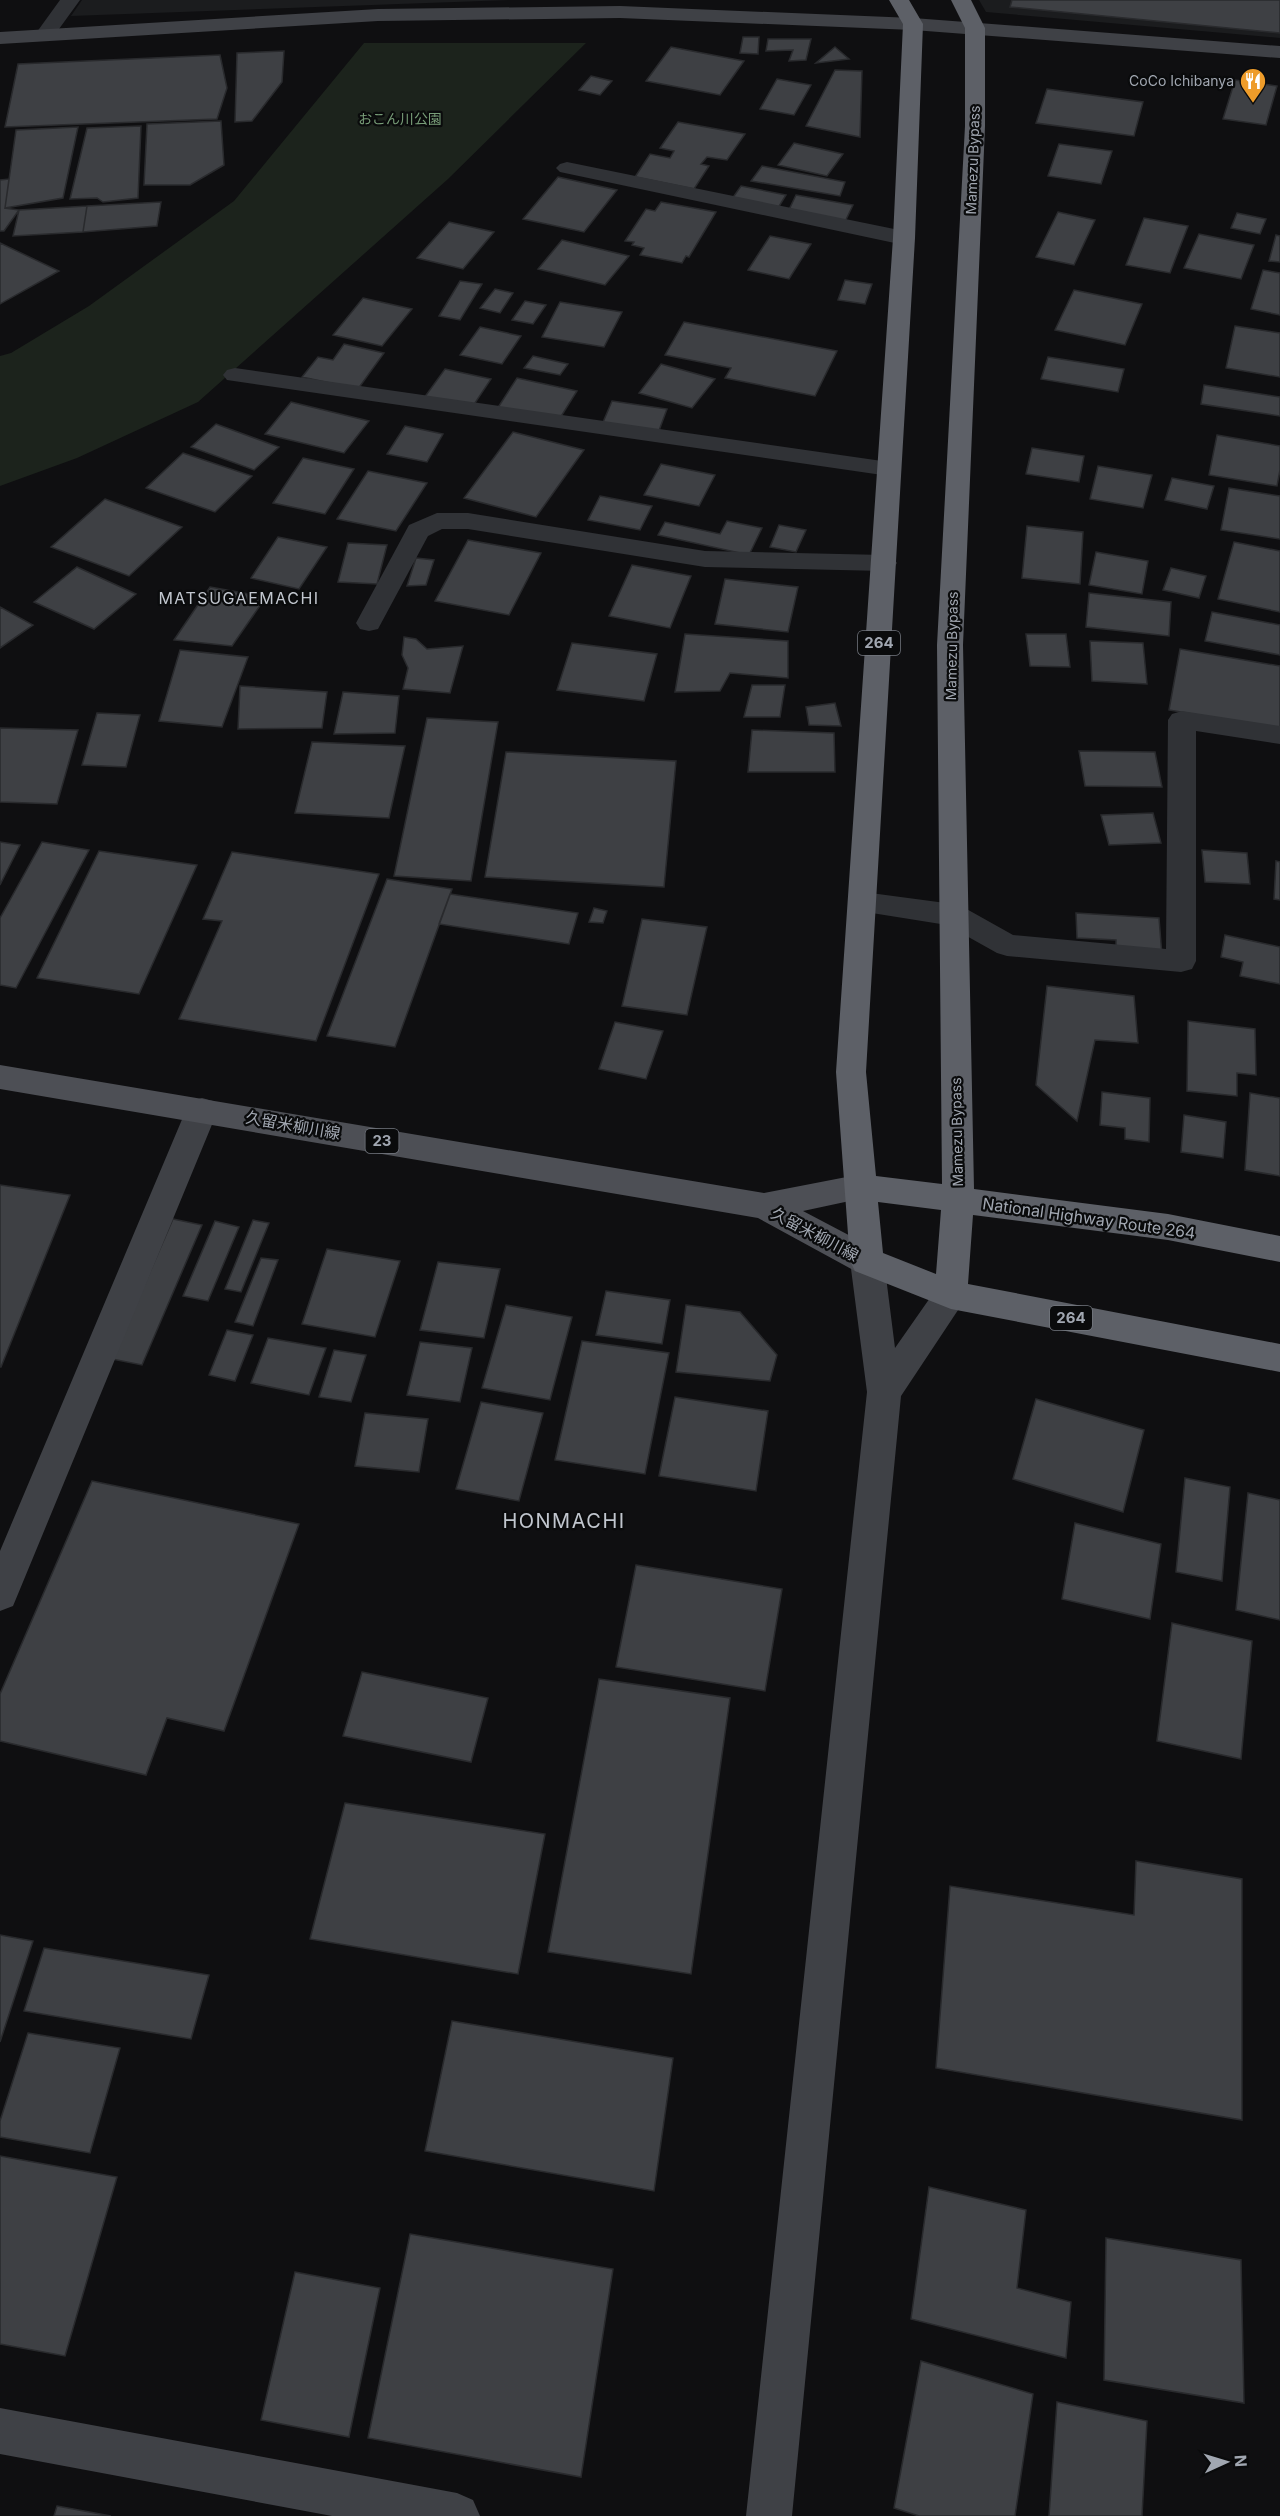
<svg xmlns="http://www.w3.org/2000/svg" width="1280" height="2516" viewBox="0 0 1280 2516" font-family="Inter,'Noto Sans JP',sans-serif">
<rect width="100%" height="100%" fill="#0f0f11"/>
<path fill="#1b1c1e" d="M 82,0 L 510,0 L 71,16 Z
M 979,0 L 1280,0 L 1280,38 L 986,12 Z"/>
<path fill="#1c231c" d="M 364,43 L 586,43 L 448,179 L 198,402 L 77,458 L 0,486 L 0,356 L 11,353 L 89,306 L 234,201 Z"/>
<path fill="#3e4044" stroke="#292a2d" stroke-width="1.5" d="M 1012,0 L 1280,0 L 1280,33 L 1010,7 Z
M 743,37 L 759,37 L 758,54 L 740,53 Z
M 768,39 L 811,39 L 806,60 L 789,61 L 793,50 L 766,51 Z
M 671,47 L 744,61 L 720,95 L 646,81 Z
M 835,47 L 849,59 L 816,63 Z
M 284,51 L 282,82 L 252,121 L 235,122 L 237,53 Z
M 220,55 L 227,88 L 217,119 L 5,127 L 18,64 Z
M 835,70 L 862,71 L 860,137 L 806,126 Z
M 591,76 L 612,81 L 600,95 L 579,90 Z
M 777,79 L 811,85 L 794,115 L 760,109 Z
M 1235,80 L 1277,86 L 1266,125 L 1223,119 Z
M 1047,89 L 1143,102 L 1134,136 L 1036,123 Z
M 221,121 L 224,165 L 190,185 L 144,185 L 147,124 Z
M 678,122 L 745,134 L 727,160 L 707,157 L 701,164 L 709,166 L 694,189 L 635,177 L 650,154 L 670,158 L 674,151 L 660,148 Z
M 141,126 L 138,198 L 103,202 L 97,198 L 70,199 L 87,128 Z
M 78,127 L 63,198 L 5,208 L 16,130 Z
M 794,143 L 843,154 L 827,176 L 778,165 Z
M 1059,144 L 1112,151 L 1101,184 L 1048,176 Z
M 762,166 L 845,182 L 840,196 L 751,181 Z
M 558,177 L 617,190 L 584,232 L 523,219 Z
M 9,179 L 5,208 L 19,210 L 4,231 L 0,231 L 0,180 Z
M 741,186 L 786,195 L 775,213 L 729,203 Z
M 796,195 L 853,205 L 843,226 L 786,216 Z
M 161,202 L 157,226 L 83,232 L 87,206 Z
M 661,202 L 716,212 L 689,257 L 686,256 L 682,263 L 640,255 L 644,248 L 632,245 L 634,242 L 625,241 L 646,209 L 655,211 Z
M 87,206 L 83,232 L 13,236 L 19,210 Z
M 1058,212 L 1095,220 L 1074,265 L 1036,257 Z
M 1237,213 L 1266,219 L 1260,234 L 1231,228 Z
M 1144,218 L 1188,226 L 1170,273 L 1126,265 Z
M 449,222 L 494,232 L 463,269 L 417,258 Z
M 1199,234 L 1254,245 L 1241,279 L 1184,268 Z
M 1276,235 L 1280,236 L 1280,262 L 1269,261 Z
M 770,236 L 811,244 L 789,279 L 748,270 Z
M 562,240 L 629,256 L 605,285 L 538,269 Z
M 0,243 L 59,271 L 0,304 Z
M 1263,270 L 1280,273 L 1280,315 L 1251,309 Z
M 845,280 L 872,284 L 865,304 L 838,300 Z
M 460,281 L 482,284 L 460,320 L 439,316 Z
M 495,289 L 513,293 L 500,313 L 480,308 Z
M 1074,290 L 1142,304 L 1125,345 L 1055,330 Z
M 363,298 L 412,309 L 382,346 L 333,335 Z
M 525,301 L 546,305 L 533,324 L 512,320 Z
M 560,302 L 622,312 L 604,347 L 542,337 Z
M 684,322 L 837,351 L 815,396 L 725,378 L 731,368 L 665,355 Z
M 1235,326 L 1280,333 L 1280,377 L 1226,368 Z
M 480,327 L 521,336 L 502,364 L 460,355 Z
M 344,344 L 384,353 L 358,389 L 302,377 L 318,357 L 333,360 Z
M 533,356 L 568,364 L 560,375 L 524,368 Z
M 1048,357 L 1124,369 L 1118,392 L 1041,379 Z
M 661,364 L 715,379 L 692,408 L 639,393 Z
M 445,369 L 491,379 L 471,409 L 424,398 Z
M 517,378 L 577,391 L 557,423 L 497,409 Z
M 1204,385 L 1280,397 L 1280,416 L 1201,404 Z
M 612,401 L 667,409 L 657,436 L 601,427 Z
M 291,402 L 369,421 L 344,453 L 265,434 Z
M 216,424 L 279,447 L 254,470 L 191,447 Z
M 405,426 L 443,434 L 427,462 L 387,454 Z
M 513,432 L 584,450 L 536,517 L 464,498 Z
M 1217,435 L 1280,446 L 1280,470 L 1277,486 L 1209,475 Z
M 1032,448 L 1084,456 L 1079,482 L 1026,474 Z
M 183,453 L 252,476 L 215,512 L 146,488 Z
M 303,458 L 354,469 L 325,514 L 273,503 Z
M 661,464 L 715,475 L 699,506 L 644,495 Z
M 1098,466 L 1152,475 L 1143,508 L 1090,499 Z
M 368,471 L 427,483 L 396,531 L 337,519 Z
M 1172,478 L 1214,486 L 1207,509 L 1165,500 Z
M 1229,488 L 1280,496 L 1280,539 L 1221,530 Z
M 600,496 L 652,506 L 640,530 L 588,520 Z
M 105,499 L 182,527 L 129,576 L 51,547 Z
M 727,521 L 762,528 L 749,555 L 658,535 L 665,522 L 720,534 Z
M 779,525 L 806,530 L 796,552 L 770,547 Z
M 1027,526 L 1083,532 L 1080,584 L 1022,578 Z
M 278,537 L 327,547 L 299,589 L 251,578 Z
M 468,540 L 541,553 L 509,615 L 435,601 Z
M 1234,542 L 1280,551 L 1280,612 L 1218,599 Z
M 348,543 L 387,545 L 377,584 L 338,582 Z
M 1096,552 L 1148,561 L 1142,594 L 1089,585 Z
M 416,558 L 434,560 L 426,585 L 407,586 Z
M 632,565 L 691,576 L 670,628 L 609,616 Z
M 77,567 L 136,594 L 94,629 L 34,602 Z
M 1171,568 L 1206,576 L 1199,598 L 1163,590 Z
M 725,579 L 798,587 L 788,632 L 715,624 Z
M 210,587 L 266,597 L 232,646 L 174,640 Z
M 1089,593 L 1171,602 L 1169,636 L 1086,627 Z
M 0,607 L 33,625 L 0,648 Z
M 1212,612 L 1280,625 L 1280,655 L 1205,641 Z
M 685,634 L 788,641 L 788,678 L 730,673 L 720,691 L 675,692 Z
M 1026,634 L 1066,634 L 1070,667 L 1030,666 Z
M 404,637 L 416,639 L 427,649 L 463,646 L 450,693 L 403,689 L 408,668 L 402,655 Z
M 1090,641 L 1143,643 L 1147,684 L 1092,681 Z
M 572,643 L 657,654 L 644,701 L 557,690 Z
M 1180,649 L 1280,666 L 1280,729 L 1169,710 Z
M 180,650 L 248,657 L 222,727 L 159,721 Z
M 752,685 L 785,685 L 780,717 L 744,717 Z
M 240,686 L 327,692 L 322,728 L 238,729 Z
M 343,692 L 399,696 L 395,733 L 334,734 Z
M 835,703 L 841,726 L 809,725 L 806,707 Z
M 97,713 L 140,715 L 126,767 L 82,765 Z
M 427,718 L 498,722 L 471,881 L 394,876 Z
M 0,728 L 78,730 L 57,804 L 0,802 Z
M 752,730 L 834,733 L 835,772 L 748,772 Z
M 312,742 L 405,746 L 389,818 L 295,813 Z
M 1079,751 L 1155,752 L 1162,787 L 1085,786 Z
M 506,752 L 676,761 L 664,887 L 485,877 Z
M 1153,813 L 1161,843 L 1109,845 L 1101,815 Z
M 0,842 L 20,845 L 0,885 Z
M 42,842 L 89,850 L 16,988 L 0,985 L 0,918 Z
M 1202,850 L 1247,853 L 1250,884 L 1205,882 Z
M 99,851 L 197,865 L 139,994 L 37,978 Z
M 232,852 L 379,874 L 316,1041 L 179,1019 L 222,921 L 203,919 Z
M 1276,861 L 1280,862 L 1280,900 L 1274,899 Z
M 387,879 L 452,889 L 395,1047 L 327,1036 Z
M 450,894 L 578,913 L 569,944 L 439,924 Z
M 594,908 L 607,911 L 603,923 L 589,922 Z
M 1076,913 L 1159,918 L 1162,956 L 1116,953 L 1116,940 L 1077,938 Z
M 642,919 L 707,927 L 687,1015 L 622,1006 Z
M 1225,935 L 1280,947 L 1280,984 L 1240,976 L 1243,962 L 1221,957 Z
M 1047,986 L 1134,996 L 1138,1043 L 1095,1040 L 1077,1121 L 1036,1085 Z
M 1188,1021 L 1255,1029 L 1256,1075 L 1237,1073 L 1237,1096 L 1187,1091 Z
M 615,1022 L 663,1031 L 646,1079 L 599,1069 Z
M 1102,1092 L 1150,1098 L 1149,1142 L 1125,1139 L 1125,1128 L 1100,1125 Z
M 1250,1093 L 1280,1098 L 1280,1176 L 1245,1170 Z
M 1184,1115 L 1226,1122 L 1223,1158 L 1181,1152 Z
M 0,1185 L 70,1195 L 1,1367 L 0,1367 Z
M 173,1219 L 202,1225 L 142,1365 L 112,1359 Z
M 253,1220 L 269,1223 L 241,1292 L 225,1289 Z
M 215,1221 L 239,1227 L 208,1301 L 183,1296 Z
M 327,1249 L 400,1261 L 375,1337 L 302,1324 Z
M 261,1258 L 278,1260 L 253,1326 L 235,1322 Z
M 438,1262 L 500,1269 L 484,1338 L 420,1330 Z
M 606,1291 L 670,1300 L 662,1344 L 596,1335 Z
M 506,1305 L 572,1317 L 550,1400 L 482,1388 Z
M 686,1305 L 740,1312 L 777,1355 L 770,1381 L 676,1372 Z
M 227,1330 L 253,1335 L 235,1381 L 209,1375 Z
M 268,1338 L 326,1348 L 309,1395 L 251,1383 Z
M 582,1341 L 669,1353 L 645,1474 L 555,1460 Z
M 420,1342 L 472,1348 L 460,1402 L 407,1395 Z
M 334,1350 L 366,1355 L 351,1402 L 319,1397 Z
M 675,1397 L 768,1411 L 756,1491 L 659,1476 Z
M 1036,1399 L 1144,1430 L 1123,1512 L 1013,1479 Z
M 481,1402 L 543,1413 L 519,1501 L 456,1489 Z
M 365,1413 L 428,1419 L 419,1472 L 355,1466 Z
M 1185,1478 L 1230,1487 L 1222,1581 L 1176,1572 Z
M 92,1481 L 299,1524 L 224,1731 L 167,1718 L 146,1775 L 0,1741 L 0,1694 Z
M 1248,1493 L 1280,1500 L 1280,1620 L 1236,1610 Z
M 1075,1523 L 1161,1544 L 1150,1619 L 1062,1599 Z
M 636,1565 L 782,1589 L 765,1691 L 616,1667 Z
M 1172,1623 L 1252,1641 L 1241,1759 L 1157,1741 Z
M 362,1672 L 488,1698 L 471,1762 L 343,1736 Z
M 599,1679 L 730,1698 L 691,1974 L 548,1952 Z
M 345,1803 L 545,1834 L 518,1974 L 310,1939 Z
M 1136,1861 L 1242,1879 L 1242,2120 L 936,2068 L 950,1886 L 1134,1915 Z
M 0,1935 L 33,1941 L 0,2042 Z
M 44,1948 L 209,1975 L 191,2039 L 24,2011 Z
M 452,2021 L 673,2058 L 654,2191 L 425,2151 Z
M 28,2033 L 120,2048 L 90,2153 L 0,2137 L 0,2121 Z
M 0,2156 L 117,2177 L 65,2356 L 0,2344 Z
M 929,2187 L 1026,2210 L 1017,2288 L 1071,2302 L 1066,2358 L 911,2319 Z
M 410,2234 L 613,2269 L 581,2477 L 368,2438 Z
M 1106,2238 L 1241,2260 L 1244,2403 L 1104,2380 Z
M 295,2272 L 380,2288 L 349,2437 L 261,2420 Z
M 921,2361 L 1033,2394 L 1015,2516 L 919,2516 L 894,2508 Z
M 1057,2402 L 1147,2421 L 1142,2516 L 1049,2516 Z
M 57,2506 L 111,2516 L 54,2516 Z"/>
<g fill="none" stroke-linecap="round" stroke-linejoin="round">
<path fill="#303236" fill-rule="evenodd" d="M 60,0 L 80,0 L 51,40 L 37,40 L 34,36 Z
M 567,162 L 904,231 L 912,233 L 915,238 L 912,243 L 904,245 L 560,172 L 556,168 L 560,164 Z
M 235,368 L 889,462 L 898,464 L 901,469 L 898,474 L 889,476 L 227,380 L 223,375 L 227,370 Z
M 437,513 L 468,513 L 705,551 L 884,555 L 893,557 L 897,563 L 893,569 L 884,571 L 705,567 L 468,529 L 442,529 L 428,536 L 378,629 L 369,631 L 360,629 L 356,623 L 409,525 Z
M 1182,711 L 1280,726 L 1280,744 L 1196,731 L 1196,961 L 1192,969 L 1181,972 L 1007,956 L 997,953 L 947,925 L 853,910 L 848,903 L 853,896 L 863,892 L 953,904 L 963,907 L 1013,935 L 1166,949 L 1168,720 L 1172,714 Z"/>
<path fill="#3f4146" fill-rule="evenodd" d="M 620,6 L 913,18 L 1280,46 L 1280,58 L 913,30 L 620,18 L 378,21 L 0,44 L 0,32 L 378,9 Z
M 202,1098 L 213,1101 L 218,1110 L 18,1594 L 13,1606 L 0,1611 L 0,1551 L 186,1110 L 191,1101 Z
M 867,1247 L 879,1251 L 884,1261 L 895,1348 L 939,1285 L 951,1281 L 963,1285 L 968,1295 L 901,1396 L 792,2516 L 746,2516 L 867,1392 L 850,1261 L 855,1251 Z
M 0,2408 L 457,2493 L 473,2500 L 480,2516 L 332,2516 L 0,2454 Z"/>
<path fill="#4d4f55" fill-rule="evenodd" d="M 0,1065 L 764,1193 L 862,1174 L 873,1178 L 878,1187 L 873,1196 L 803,1211 L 879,1251 L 884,1261 L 879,1271 L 867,1275 L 855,1271 L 758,1218 L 0,1089 Z"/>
<path fill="#5d6067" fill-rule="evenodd" d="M 889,0 L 909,0 L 923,24 L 915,238 L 866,1072 L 876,1176 L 942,1184 L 937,645 L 965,126 L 965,28 L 951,0 L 971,0 L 985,28 L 985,126 L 963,645 L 974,1189 L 1168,1214 L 1280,1236 L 1280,1262 L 1168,1240 L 973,1215 L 968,1284 L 1280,1344 L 1280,1372 L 951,1309 L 855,1271 L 850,1261 L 836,1072 L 893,238 L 903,24 ZM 878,1202 L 941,1210 L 936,1274 L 883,1253 Z"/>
</g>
<defs>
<g id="restaurant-pin" transform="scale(1.35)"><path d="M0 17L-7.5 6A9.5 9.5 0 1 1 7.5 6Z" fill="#ee9c2a" stroke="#0a0b0c"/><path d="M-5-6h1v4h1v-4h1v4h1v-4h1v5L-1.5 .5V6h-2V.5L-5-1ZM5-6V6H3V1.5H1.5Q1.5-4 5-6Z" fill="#fff"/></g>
</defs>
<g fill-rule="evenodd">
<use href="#restaurant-pin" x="1253" y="81"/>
</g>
<g text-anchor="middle" stroke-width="4.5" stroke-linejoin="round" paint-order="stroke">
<g font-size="14" fill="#a1a7b1" stroke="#0a0b0c" text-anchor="end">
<text x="1234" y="86">CoCo Ichibanya</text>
</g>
<g font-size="14" fill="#789d78" stroke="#0a0b0c">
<text x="400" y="124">おこん川公園</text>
</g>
<g font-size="14" fill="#a1a7b1" stroke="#0a0b0c">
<text transform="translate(973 160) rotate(-88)" y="5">Mamezu Bypass</text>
<text transform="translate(952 646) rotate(-89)" y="5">Mamezu Bypass</text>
<text transform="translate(957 1132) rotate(-91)" y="5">Mamezu Bypass</text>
</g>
<g fill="#0a0b0c" stroke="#747880" stroke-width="1.5">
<rect x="858" y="631" width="42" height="24" rx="4.5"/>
<rect x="365.5" y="1129" width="33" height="24" rx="4.5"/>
<rect x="1050" y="1306" width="42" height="24" rx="4.5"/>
</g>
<g font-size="15" font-weight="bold" fill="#a1a7b1">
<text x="879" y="648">264</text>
<text x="382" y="1146">23</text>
<text x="1071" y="1323">264</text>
</g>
<g font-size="16" letter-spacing="1.5" fill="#c1c6ce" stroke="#0a0b0c">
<text x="239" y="604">MATSUGAEMACHI</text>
</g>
<g font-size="16" fill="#a1a7b1" stroke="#0a0b0c">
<text transform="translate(293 1125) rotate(10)" y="6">久留米柳川線</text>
<text transform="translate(1089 1218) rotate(8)" y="6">National Highway Route 264</text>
<text transform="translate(815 1234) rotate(28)" y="6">久留米柳川線</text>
</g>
<g font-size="20" letter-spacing="1.5" fill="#c1c6ce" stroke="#0a0b0c">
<text x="564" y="1528">HONMACHI</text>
</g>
</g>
<g transform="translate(1226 2462) rotate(86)" stroke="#0a0b0c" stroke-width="4.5" paint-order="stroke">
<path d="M0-4.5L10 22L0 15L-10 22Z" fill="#a1a7b1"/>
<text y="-9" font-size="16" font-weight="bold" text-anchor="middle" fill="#a1a7b1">N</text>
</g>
</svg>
